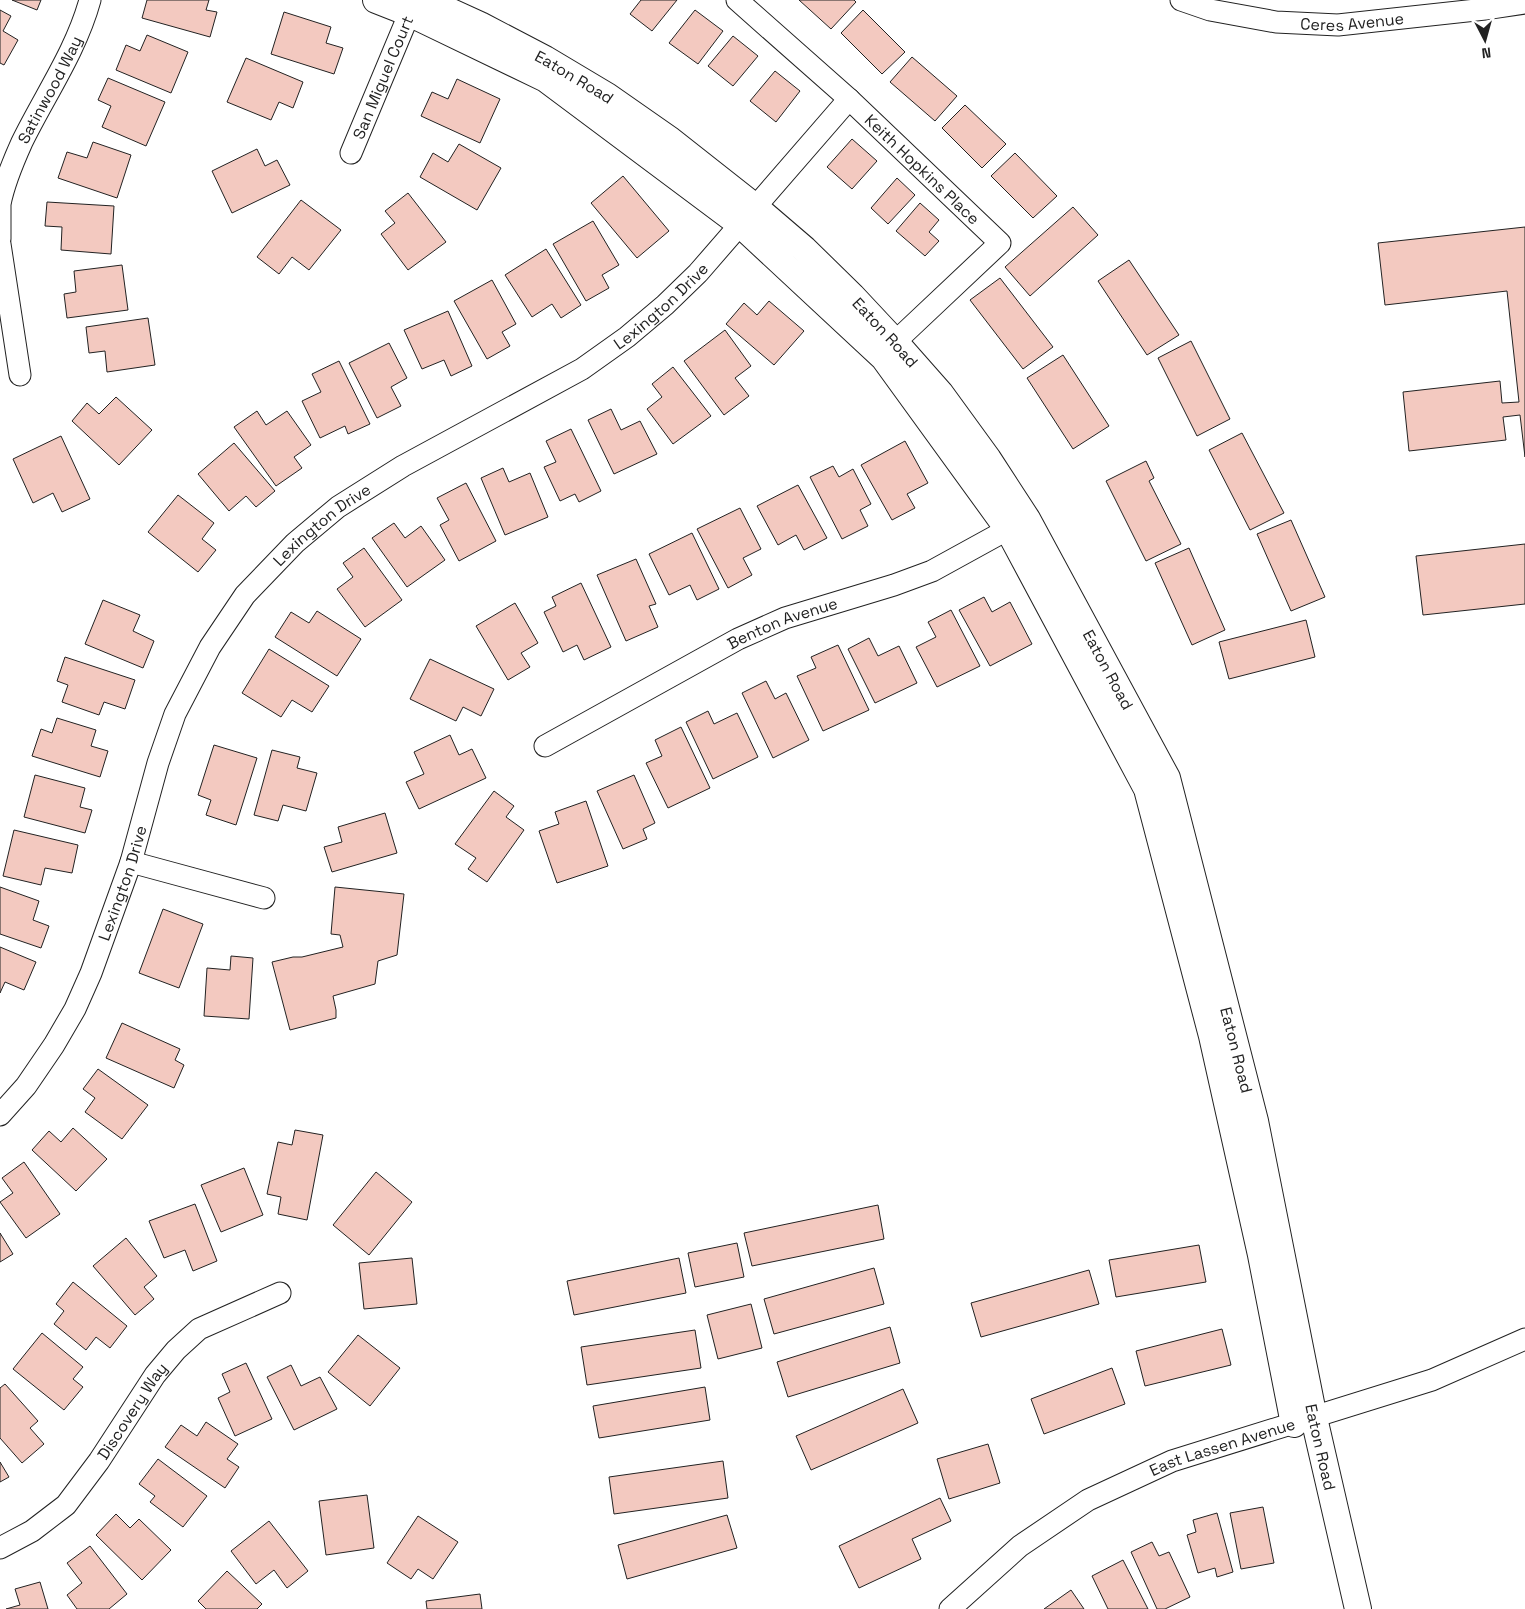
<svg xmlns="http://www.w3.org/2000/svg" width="1525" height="1609" viewBox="0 0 1525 1609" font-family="'Space Grotesk',sans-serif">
<rect width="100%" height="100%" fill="#fff"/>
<path fill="#f3c9c0" stroke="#222" d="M 12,0 L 41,0 L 37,10 Z
M 147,0 L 209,0 L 206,10 L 217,12 L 210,37 L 142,18 Z
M 641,0 L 677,0 L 652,31 L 630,14 Z
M 799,0 L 854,0 L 856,2 L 831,29 Z
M 0,10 L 11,16 L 3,31 L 18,40 L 4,65 L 0,63 Z
M 695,10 L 723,31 L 698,64 L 669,43 Z
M 863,10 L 905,52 L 882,74 L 841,33 Z
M 284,12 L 331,27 L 326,43 L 343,48 L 334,74 L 271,54 Z
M 147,35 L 188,52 L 171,93 L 116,70 L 126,45 L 140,51 Z
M 733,36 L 758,56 L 733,86 L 708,66 Z
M 912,57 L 957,96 L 935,121 L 890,82 Z
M 246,58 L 303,82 L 293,108 L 279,102 L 271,120 L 227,102 Z
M 775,71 L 800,91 L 776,122 L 750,101 Z
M 108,78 L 165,102 L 146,146 L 102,127 L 111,106 L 98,100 Z
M 457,79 L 500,99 L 480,143 L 421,116 L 432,92 L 448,99 Z
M 965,105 L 1006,144 L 982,168 L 942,128 Z
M 852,139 L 877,161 L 852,189 L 827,167 Z
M 93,142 L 131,155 L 117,198 L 58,178 L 67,152 L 87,158 Z
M 459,144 L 501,168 L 477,210 L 420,177 L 433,153 L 448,162 Z
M 257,149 L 265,166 L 277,160 L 290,185 L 232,213 L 212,171 Z
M 1015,153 L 1057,196 L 1033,218 L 991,176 Z
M 623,176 L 669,231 L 637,258 L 591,203 Z
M 897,178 L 915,195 L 888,224 L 871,208 Z
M 408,193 L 446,242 L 408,270 L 381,234 L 395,223 L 385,211 Z
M 301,200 L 341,230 L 309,270 L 292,257 L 279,274 L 257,257 Z
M 47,202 L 114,206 L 111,254 L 61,250 L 62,227 L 45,226 Z
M 920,203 L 939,220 L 929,232 L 939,241 L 925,256 L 896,231 Z
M 1073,207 L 1098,235 L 1030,296 L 1005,267 Z
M 593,221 L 619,265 L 602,275 L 609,288 L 586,301 L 553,244 Z
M 1525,227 L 1525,457 L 1520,415 L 1503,417 L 1506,440 L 1409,451 L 1403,392 L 1500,381 L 1502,403 L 1519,402 L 1507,291 L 1385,305 L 1378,243 Z
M 546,249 L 581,305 L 561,318 L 552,304 L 532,317 L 505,275 Z
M 1129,260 L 1179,335 L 1147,355 L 1098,281 Z
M 122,265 L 128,310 L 67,318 L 64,294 L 76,292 L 74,271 Z
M 1000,278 L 1053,347 L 1023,369 L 970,300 Z
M 492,280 L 516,324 L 502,332 L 510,346 L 487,359 L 454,301 Z
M 769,301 L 804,331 L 774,365 L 726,324 L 744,303 L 757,315 Z
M 448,311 L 472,366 L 451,376 L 444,360 L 422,369 L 404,330 Z
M 148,318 L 155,365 L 107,372 L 105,351 L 89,353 L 86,327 Z
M 725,330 L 751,366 L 735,378 L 749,396 L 724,415 L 684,361 Z
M 1191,341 L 1230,419 L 1197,436 L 1158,358 Z
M 389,343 L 407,378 L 391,387 L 401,406 L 377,418 L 349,363 Z
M 1063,355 L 1109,426 L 1073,449 L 1027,378 Z
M 339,361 L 370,424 L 348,434 L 345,426 L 320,438 L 302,401 L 321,392 L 312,374 Z
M 673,367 L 711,416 L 673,444 L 647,409 L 662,397 L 652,384 Z
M 116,397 L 152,430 L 119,465 L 72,421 L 87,403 L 99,414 Z
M 611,409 L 621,430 L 640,421 L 657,454 L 614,474 L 588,420 Z
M 257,411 L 266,425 L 287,411 L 311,445 L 294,457 L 302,468 L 276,486 L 234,427 Z
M 571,429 L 601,491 L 579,502 L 575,494 L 560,501 L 544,467 L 556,462 L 546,441 Z
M 1242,433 L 1284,513 L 1250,530 L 1209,450 Z
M 61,436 L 90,499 L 62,512 L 53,493 L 33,503 L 13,459 Z
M 905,441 L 928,483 L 907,494 L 915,508 L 892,520 L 861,465 Z
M 234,443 L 275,491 L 256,507 L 246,496 L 229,511 L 198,474 Z
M 1146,461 L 1154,478 L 1149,481 L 1181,544 L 1146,561 L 1106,481 Z
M 833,466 L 839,477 L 853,469 L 871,504 L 860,510 L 868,526 L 842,539 L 810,477 Z
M 503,468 L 509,482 L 530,473 L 548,517 L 505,535 L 481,478 Z
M 466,483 L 496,541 L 459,561 L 440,525 L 449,520 L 437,498 Z
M 798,485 L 827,538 L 804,550 L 796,535 L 778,545 L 757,506 Z
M 178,495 L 214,523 L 202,539 L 216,550 L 198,572 L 148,532 Z
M 740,508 L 761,549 L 743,558 L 752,575 L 728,588 L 697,529 Z
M 1291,520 L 1325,597 L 1291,611 L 1257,534 Z
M 394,523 L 405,538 L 421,526 L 445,560 L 407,587 L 372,538 Z
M 692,533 L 719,589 L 697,600 L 690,585 L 669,595 L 649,554 Z
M 1525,544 L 1525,604 L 1423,615 L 1416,556 Z
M 364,548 L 402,600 L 365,627 L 337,589 L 353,577 L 343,563 Z
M 1189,548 L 1225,630 L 1192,645 L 1155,563 Z
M 636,559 L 656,604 L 649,606 L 658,627 L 626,641 L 597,575 Z
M 581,583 L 611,647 L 584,660 L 577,645 L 563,652 L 544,612 L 556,606 L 552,597 Z
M 984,597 L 992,612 L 1010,602 L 1032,644 L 990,666 L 959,610 Z
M 103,600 L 140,615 L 133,631 L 154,641 L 143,668 L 85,644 Z
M 515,603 L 538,643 L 521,653 L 530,667 L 508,680 L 476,626 Z
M 951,610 L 980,666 L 937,687 L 916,647 L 936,637 L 928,622 Z
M 317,611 L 361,639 L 337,676 L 275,637 L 291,612 L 309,623 Z
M 1306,620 L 1315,657 L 1229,679 L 1219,642 Z
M 869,638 L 878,656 L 899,646 L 917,683 L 875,703 L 848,649 Z
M 838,645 L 869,710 L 823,731 L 797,676 L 816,668 L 811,657 Z
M 269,649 L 329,686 L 312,712 L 292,700 L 281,717 L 242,693 Z
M 65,657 L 135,680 L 125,709 L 104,702 L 99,715 L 62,702 L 68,685 L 57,681 Z
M 430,659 L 494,689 L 481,716 L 463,707 L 456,721 L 410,699 Z
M 766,681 L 775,699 L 786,693 L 809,740 L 773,758 L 742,693 Z
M 708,711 L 714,724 L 737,713 L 758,757 L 713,779 L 686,722 Z
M 57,718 L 96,730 L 91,746 L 108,751 L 100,777 L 32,756 L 41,729 L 52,733 Z
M 681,727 L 710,788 L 668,808 L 646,763 L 662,756 L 655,740 Z
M 450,735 L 459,755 L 472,749 L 486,778 L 419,809 L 406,782 L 424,774 L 414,752 Z
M 214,745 L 257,758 L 236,825 L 206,815 L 211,800 L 198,795 Z
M 272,750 L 300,757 L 297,768 L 317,773 L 306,811 L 283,805 L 278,821 L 254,815 Z
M 35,775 L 85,788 L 80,807 L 92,810 L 85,833 L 24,817 Z
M 634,775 L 655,823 L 643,829 L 647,839 L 623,849 L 597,791 Z
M 494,791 L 514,806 L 506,817 L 524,830 L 487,882 L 468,869 L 476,858 L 455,844 Z
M 586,801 L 608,866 L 557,883 L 539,831 L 559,824 L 555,812 Z
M 385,813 L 397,853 L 332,872 L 324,847 L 342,842 L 338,827 Z
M 14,830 L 78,845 L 72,873 L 45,868 L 41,885 L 3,876 Z
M 0,887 L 39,901 L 33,920 L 49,926 L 41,948 L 0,934 Z
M 335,887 L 404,894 L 397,955 L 378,961 L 375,984 L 333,996 L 336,1010 L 336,1018 L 290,1030 L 272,962 L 293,957 L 302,957 L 343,947 L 340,935 L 331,934 Z
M 163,909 L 203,924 L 179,988 L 139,973 Z
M 0,947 L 36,962 L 24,990 L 5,982 L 0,993 Z
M 231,956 L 253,958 L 249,1019 L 204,1016 L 207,968 L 230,970 Z
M 122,1023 L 180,1049 L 175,1060 L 184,1065 L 174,1088 L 106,1058 Z
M 98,1069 L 148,1105 L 122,1139 L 85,1112 L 95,1098 L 83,1089 Z
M 73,1128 L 107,1159 L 76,1191 L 32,1150 L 49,1131 L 61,1142 Z
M 295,1130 L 323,1135 L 307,1220 L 278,1214 L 281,1197 L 267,1194 L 278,1142 L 292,1145 Z
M 24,1162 L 60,1214 L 26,1238 L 0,1202 L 13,1193 L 2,1178 Z
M 244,1168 L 263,1215 L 221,1232 L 201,1185 Z
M 376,1172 L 412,1202 L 369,1255 L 333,1225 Z
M 195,1204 L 217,1261 L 193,1271 L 185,1250 L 164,1258 L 149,1221 Z
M 878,1205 L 884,1239 L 752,1266 L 744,1233 Z
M 0,1233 L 13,1254 L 0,1262 Z
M 126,1238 L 157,1276 L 144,1287 L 154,1299 L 135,1315 L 93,1266 Z
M 737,1243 L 744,1277 L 695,1287 L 688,1253 Z
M 1199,1245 L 1206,1282 L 1116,1297 L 1109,1260 Z
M 412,1258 L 417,1304 L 364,1309 L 359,1263 Z
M 679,1258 L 686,1293 L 574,1315 L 567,1281 Z
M 874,1268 L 884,1304 L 774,1334 L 764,1299 Z
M 1089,1270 L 1099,1304 L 981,1337 L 971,1303 Z
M 73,1282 L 127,1326 L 110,1348 L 96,1337 L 86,1350 L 54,1324 L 64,1311 L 56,1304 Z
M 751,1304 L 762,1348 L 718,1359 L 707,1315 Z
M 890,1327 L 900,1363 L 788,1397 L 777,1362 Z
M 1222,1329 L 1231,1365 L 1145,1386 L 1136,1351 Z
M 695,1330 L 701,1368 L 587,1385 L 581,1347 Z
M 42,1333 L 83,1367 L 73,1379 L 83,1387 L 64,1410 L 13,1369 Z
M 358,1335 L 400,1368 L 370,1406 L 328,1372 Z
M 246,1363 L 272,1419 L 235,1436 L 218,1398 L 230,1392 L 222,1374 Z
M 291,1365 L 301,1386 L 320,1377 L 337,1409 L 294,1430 L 267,1377 Z
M 1112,1368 L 1125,1404 L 1044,1434 L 1031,1399 Z
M 5,1384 L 38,1421 L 30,1428 L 44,1444 L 22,1463 L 0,1438 L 0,1388 Z
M 705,1387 L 710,1420 L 599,1438 L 593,1406 Z
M 903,1389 L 918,1423 L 811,1470 L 796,1436 Z
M 206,1422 L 238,1444 L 227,1459 L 239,1467 L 225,1488 L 165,1447 L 181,1425 L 197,1436 Z
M 988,1444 L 1000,1483 L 949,1499 L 937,1459 Z
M 158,1459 L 207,1496 L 183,1527 L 150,1502 L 155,1496 L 139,1484 Z
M 723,1461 L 728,1498 L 614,1514 L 609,1477 Z
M 0,1462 L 9,1477 L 0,1482 Z
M 367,1495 L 374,1548 L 326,1555 L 319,1501 Z
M 940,1498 L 951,1521 L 912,1539 L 921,1559 L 859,1588 L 839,1546 Z
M 1263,1507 L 1274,1563 L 1241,1569 L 1230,1513 Z
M 1217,1513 L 1233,1572 L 1217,1577 L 1215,1568 L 1198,1573 L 1187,1535 L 1196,1532 L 1193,1520 Z
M 116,1514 L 130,1528 L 139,1519 L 171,1550 L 142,1580 L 96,1535 Z
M 727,1515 L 737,1548 L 627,1579 L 618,1545 Z
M 418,1516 L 458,1542 L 433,1579 L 418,1569 L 411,1579 L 387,1563 Z
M 269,1521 L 308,1571 L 287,1588 L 274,1570 L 256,1584 L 231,1551 Z
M 1152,1542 L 1159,1556 L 1169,1552 L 1190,1597 L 1165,1609 L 1157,1609 L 1131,1552 Z
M 90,1546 L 127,1594 L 109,1609 L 77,1609 L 67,1595 L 82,1583 L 67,1563 Z
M 1123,1560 L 1148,1609 L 1108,1609 L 1092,1576 Z
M 227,1571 L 262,1604 L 257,1609 L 206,1609 L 198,1601 Z
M 40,1582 L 48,1609 L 6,1609 L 20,1605 L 15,1589 Z
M 1071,1590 L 1084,1609 L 1044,1609 Z
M 480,1594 L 482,1609 L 427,1609 L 426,1601 Z"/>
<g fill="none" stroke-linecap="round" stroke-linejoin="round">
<g stroke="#222" stroke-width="23">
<g id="minor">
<path id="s1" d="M 737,0 L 849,99 L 1000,243 L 895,342"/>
<path id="s2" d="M 1181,0 L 1210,10 L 1276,22 L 1338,25 L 1485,9 L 1525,3"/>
<path id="s3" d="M 351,153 L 415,0"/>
<path id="s4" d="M 0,239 C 0,228 0,215 0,204 C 4,183 13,162 22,142 C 45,95 76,51 90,0"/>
<path d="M 0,244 L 20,375"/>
<path id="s5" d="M 545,746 L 738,639 L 785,618 L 894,585 L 932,571 L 1023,521"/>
<path d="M 131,862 L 264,898"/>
<path id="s6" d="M 0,1115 L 26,1086 L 54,1045 L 75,1009 L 91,973 L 131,862 L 158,763 L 175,714 L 210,647 L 245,595 L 295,543 L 338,507 L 403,466 L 582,369 L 627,337 L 665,305 L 698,273 L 849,99"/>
<path id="s7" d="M 0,1548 L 32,1531 L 66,1505 L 99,1461 L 155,1375 L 176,1350 L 199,1329 L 280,1293"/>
<path id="s8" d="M 950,1609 L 1020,1546 L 1088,1500 L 1172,1461 L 1432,1380 L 1525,1339"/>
</g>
</g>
<g stroke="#222" stroke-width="28">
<g id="tertiary">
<path d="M 376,0 L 409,13 L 546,79 L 740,224 L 884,358 L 1008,529 L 1147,789 L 1212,1036 L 1261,1255 L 1294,1424"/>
<path id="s9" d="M 425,0 L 480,25 L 545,59 L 607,96 L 670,140 L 755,207 L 804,249 L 852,296 L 895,342 L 940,393 L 988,459 L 1027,519 L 1167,778 L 1255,1121 L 1314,1418 L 1358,1609"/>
</g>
</g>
<use href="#minor" stroke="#fff" stroke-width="21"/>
<use href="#tertiary" stroke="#fff" stroke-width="26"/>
</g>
<g text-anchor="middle" stroke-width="4" stroke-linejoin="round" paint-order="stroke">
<g font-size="16" fill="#222" stroke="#fff">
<text dy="6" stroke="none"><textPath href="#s2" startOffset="174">Ceres Avenue</textPath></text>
<text dy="6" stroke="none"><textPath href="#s3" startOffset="82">San Miguel Court</textPath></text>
<text dy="6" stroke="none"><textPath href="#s9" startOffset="168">Eaton Road</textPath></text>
<text dy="6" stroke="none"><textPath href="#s4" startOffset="160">Satinwood Way</textPath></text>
<text dy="6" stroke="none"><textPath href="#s1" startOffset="251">Keith Hopkins Place</textPath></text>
<text dy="6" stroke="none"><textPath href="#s6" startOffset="1090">Lexington Drive</textPath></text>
<text dy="6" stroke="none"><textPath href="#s9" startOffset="572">Eaton Road</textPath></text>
<text dy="6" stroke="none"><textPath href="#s6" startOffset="685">Lexington Drive</textPath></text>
<text dy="6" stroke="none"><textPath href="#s5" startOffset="268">Benton Avenue</textPath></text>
<text dy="6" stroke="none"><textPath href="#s9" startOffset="978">Eaton Road</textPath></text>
<text dy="6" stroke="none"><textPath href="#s6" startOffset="265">Lexington Drive</textPath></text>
<text dy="6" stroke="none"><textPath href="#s9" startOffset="1382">Eaton Road</textPath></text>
<text dy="6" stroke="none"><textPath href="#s7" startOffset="194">Discovery Way</textPath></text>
<text dy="6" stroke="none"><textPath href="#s9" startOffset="1788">Eaton Road</textPath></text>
<text dy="6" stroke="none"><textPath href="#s8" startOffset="321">East Lassen Avenue</textPath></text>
</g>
</g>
<g transform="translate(1485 40) rotate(174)" stroke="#ffffff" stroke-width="4" paint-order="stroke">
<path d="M0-4L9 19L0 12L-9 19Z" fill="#222222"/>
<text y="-8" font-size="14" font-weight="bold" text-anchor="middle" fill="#222222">N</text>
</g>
</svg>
